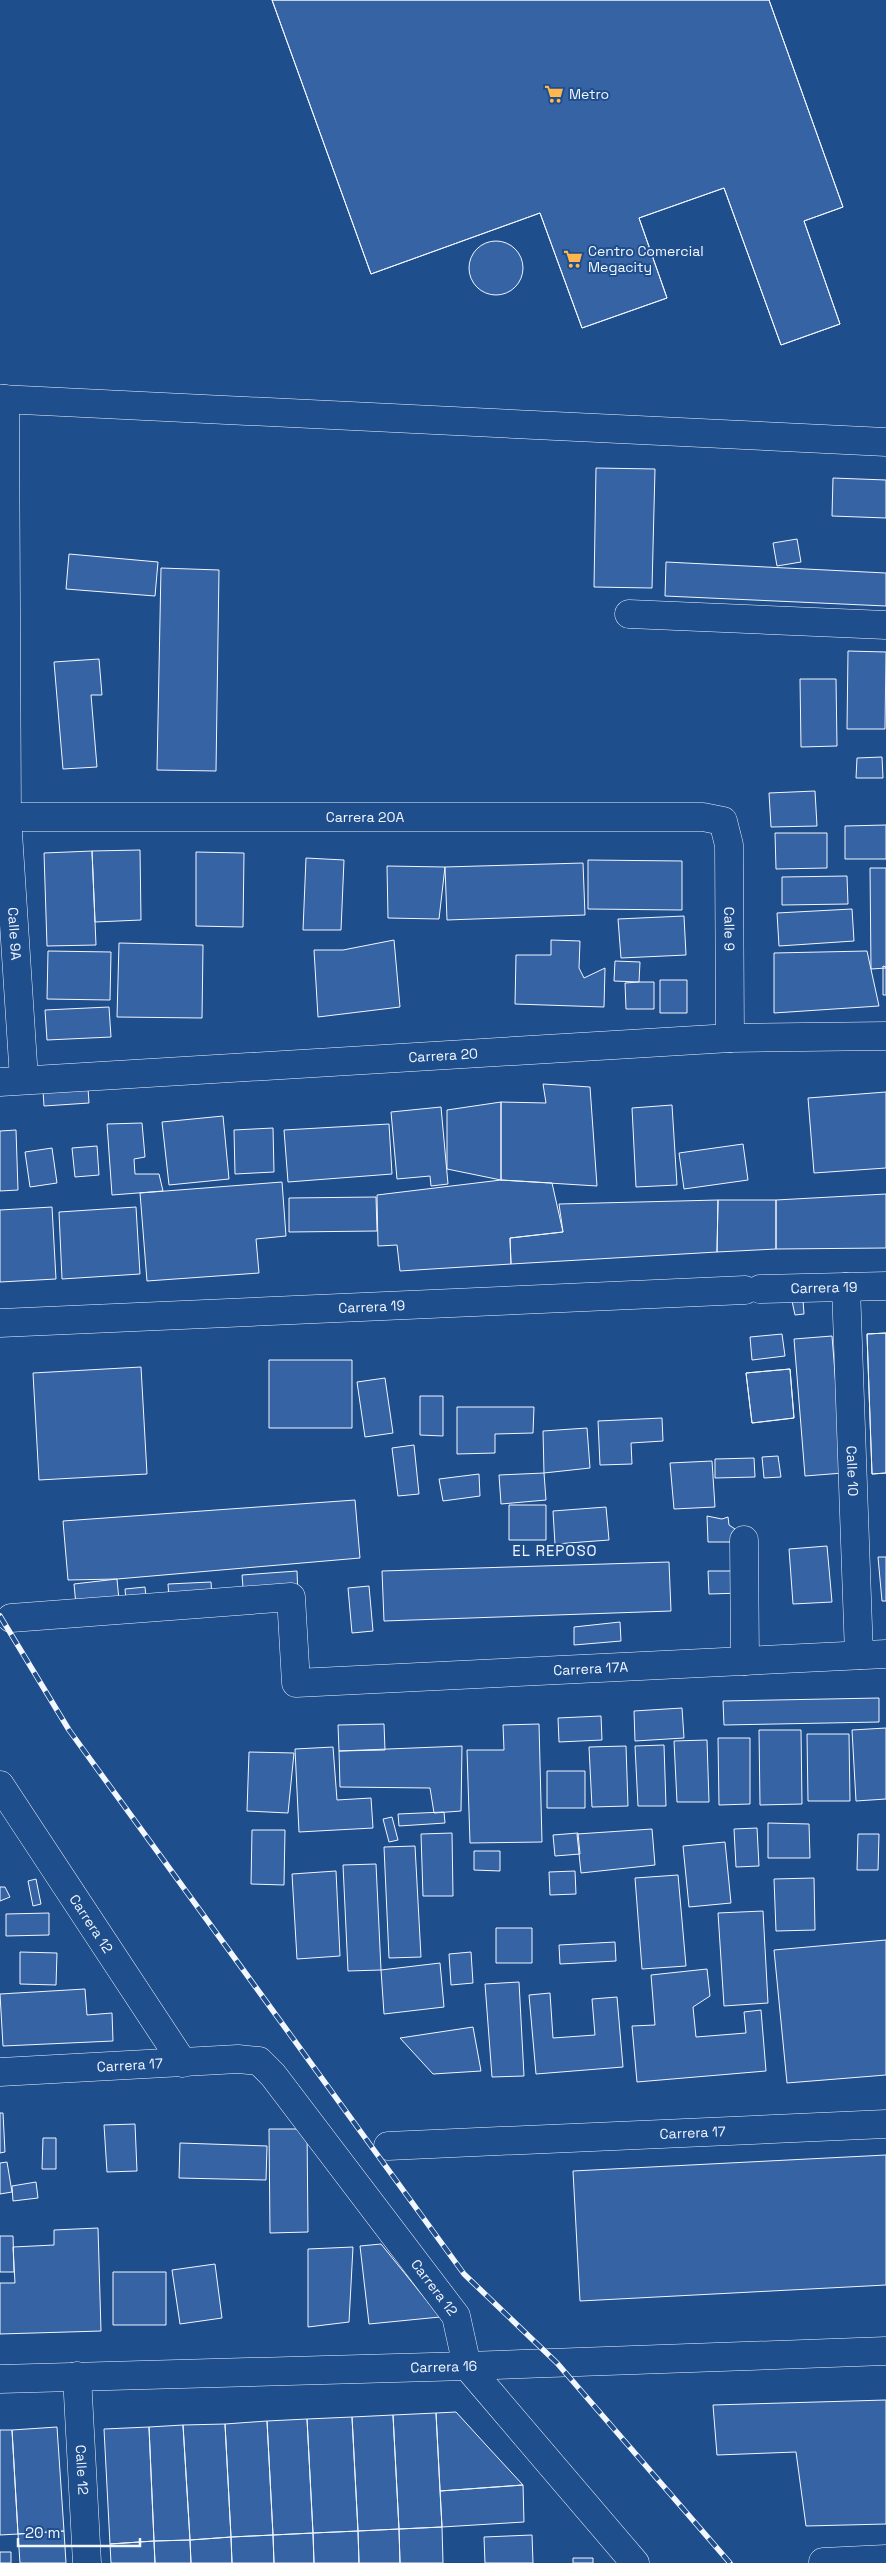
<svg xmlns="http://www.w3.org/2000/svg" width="886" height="2563" viewBox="0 0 886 2563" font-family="'Space Grotesk',sans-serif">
<rect width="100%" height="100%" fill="#1f4e8c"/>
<path fill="#3563a3" stroke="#f2f6ff" d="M 272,0 L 769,0 L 843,207 L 804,221 L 840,324 L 781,345 L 724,188 L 639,218 L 667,298 L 582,328 L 540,213 L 371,274 Z
M 272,0 L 769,0 L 843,207 L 804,221 L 840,324 L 781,345 L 724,188 L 639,218 L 667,298 L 582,328 L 540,213 L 371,274 Z
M469 268a27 27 0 1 1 54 0a27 27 0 1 1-54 0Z
M 596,468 L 655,469 L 652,588 L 594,587 Z
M 833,478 L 886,480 L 886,518 L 832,516 Z
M 797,539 L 801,562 L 777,566 L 773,543 Z
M 69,554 L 158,562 L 155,596 L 66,589 Z
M 666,562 L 886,573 L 886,606 L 665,596 Z
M 161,568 L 219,570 L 216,771 L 157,770 Z
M 848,651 L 886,652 L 885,729 L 847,729 Z
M 99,659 L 102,695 L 91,695 L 97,767 L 63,769 L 54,662 Z
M 800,679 L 836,679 L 837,746 L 801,747 Z
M 882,757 L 883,778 L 856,778 L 857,758 Z
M 815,791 L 817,826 L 771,827 L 769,793 Z
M 886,825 L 886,859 L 845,859 L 845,826 Z
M 775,833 L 827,833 L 827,868 L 776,869 Z
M 140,850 L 141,920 L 95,922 L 92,851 Z
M 92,851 L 96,945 L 47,946 L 44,853 Z
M 196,852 L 244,853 L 243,927 L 196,926 Z
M 306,858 L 344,860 L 341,930 L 303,930 Z
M 588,860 L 682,861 L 682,910 L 588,909 Z
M 583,863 L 585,915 L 447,920 L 445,867 Z
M 387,866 L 445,867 L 439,919 L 388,918 Z
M 870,868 L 886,868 L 886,968 L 871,969 Z
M 847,876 L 848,904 L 782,905 L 782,877 Z
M 852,909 L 854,941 L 779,946 L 777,913 Z
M 684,916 L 686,955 L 621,958 L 618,919 Z
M 394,940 L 400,1007 L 318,1017 L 314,950 L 343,950 Z
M 551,940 L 580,941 L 579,968 L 584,978 L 605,968 L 604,1007 L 515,1004 L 516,955 L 551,955 Z
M 119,943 L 203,945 L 202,1018 L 117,1017 Z
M 48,951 L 111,952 L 110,1000 L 47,999 Z
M 867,951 L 879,1006 L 774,1013 L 774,953 Z
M 615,961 L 640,962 L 639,982 L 614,981 Z
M 883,966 L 886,967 L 886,995 L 883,995 Z
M 660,980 L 687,980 L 687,1013 L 660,1013 Z
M 639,982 L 654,982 L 654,1009 L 626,1009 L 625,983 Z
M 109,1007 L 111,1037 L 47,1040 L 45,1010 Z
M 543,1084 L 590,1087 L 597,1186 L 501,1180 L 501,1102 L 546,1103 Z
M 88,1088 L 89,1103 L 44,1106 L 43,1091 Z
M 886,1092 L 886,1168 L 814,1173 L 808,1098 Z
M 501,1102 L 501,1180 L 447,1169 L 447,1110 Z
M 672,1105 L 677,1185 L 636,1187 L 632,1108 Z
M 441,1107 L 448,1184 L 431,1186 L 430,1176 L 397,1179 L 391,1112 Z
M 223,1116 L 229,1179 L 169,1185 L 162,1122 Z
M 142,1123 L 145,1157 L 134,1159 L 135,1174 L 159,1174 L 163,1191 L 112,1195 L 107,1124 Z
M 389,1124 L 392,1174 L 288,1182 L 284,1130 Z
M 273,1128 L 274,1172 L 235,1174 L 234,1130 Z
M 16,1130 L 18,1190 L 0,1191 L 0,1131 Z
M 743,1144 L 748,1180 L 684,1189 L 679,1153 Z
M 97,1146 L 99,1175 L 75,1177 L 72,1148 Z
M 52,1148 L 57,1183 L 30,1187 L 25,1152 Z
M 501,1180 L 552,1183 L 563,1232 L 510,1238 L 511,1264 L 400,1271 L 397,1245 L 378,1246 L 377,1195 Z
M 282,1182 L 286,1236 L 256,1239 L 259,1273 L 147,1281 L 140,1193 Z
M 886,1194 L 886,1248 L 776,1249 L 776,1200 Z
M 376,1197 L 377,1231 L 289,1232 L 289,1198 Z
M 718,1200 L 717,1252 L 511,1264 L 510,1238 L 563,1232 L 559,1204 Z
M 718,1200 L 776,1200 L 776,1249 L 717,1252 Z
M 52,1207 L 56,1279 L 0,1282 L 0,1210 Z
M 136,1207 L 140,1274 L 62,1279 L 59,1212 Z
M 803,1300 L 804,1314 L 795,1315 L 792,1301 Z
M 886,1333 L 886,1473 L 872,1474 L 867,1334 Z
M 886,1333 L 886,1473 L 872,1474 L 867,1334 Z
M 782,1334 L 785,1356 L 752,1360 L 750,1337 Z
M 832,1336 L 843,1473 L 805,1476 L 794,1339 Z
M 269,1360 L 352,1360 L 352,1428 L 269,1428 Z
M 141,1367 L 147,1474 L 39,1480 L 33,1373 Z
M 790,1369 L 794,1418 L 752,1423 L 746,1373 Z
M 790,1369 L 794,1418 L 752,1423 L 746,1373 Z
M 385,1378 L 393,1433 L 365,1437 L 357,1382 Z
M 420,1396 L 443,1396 L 443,1436 L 420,1435 Z
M 457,1407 L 534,1407 L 533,1433 L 495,1434 L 495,1453 L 457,1454 Z
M 662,1418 L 663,1441 L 631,1443 L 632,1464 L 600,1465 L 598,1421 Z
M 587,1428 L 590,1468 L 544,1473 L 543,1431 Z
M 414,1445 L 419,1494 L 398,1496 L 392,1448 Z
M 778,1456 L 781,1477 L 764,1478 L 762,1457 Z
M 754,1458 L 755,1477 L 715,1478 L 715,1459 Z
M 712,1461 L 715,1507 L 674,1509 L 670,1463 Z
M 544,1473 L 546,1500 L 501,1504 L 499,1475 Z
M 479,1474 L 480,1496 L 443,1501 L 439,1479 Z
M 355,1500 L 360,1558 L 117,1579 L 68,1580 L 63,1521 Z
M 509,1505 L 546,1505 L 546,1540 L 509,1540 Z
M 606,1507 L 609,1540 L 555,1544 L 553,1511 Z
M 707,1516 L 722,1519 L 728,1517 L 729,1525 L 735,1529 L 734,1542 L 708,1542 Z
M 827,1546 L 832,1602 L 793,1604 L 789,1549 Z
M 878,1557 L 886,1557 L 886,1601 L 882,1601 Z
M 669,1562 L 671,1611 L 384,1621 L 382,1571 Z
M 297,1571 L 298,1596 L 244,1600 L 242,1575 Z
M 708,1571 L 741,1571 L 742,1593 L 709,1594 Z
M 117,1579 L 119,1600 L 76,1605 L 74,1584 Z
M 211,1582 L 212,1597 L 169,1599 L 168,1584 Z
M 369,1586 L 373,1631 L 352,1633 L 348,1588 Z
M 145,1587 L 146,1597 L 126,1600 L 125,1589 Z
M 620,1622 L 621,1641 L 574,1645 L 574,1627 Z
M 879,1698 L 879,1722 L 724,1725 L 723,1701 Z
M 682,1708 L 684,1738 L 635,1741 L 634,1711 Z
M 601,1716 L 602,1740 L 559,1742 L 558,1718 Z
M 384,1724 L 385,1750 L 339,1751 L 338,1725 Z
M 539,1724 L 542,1842 L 470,1843 L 467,1750 L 504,1750 L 503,1725 Z
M 886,1728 L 886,1799 L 856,1801 L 852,1730 Z
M 759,1730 L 801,1730 L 802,1804 L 760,1805 Z
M 807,1734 L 849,1734 L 850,1801 L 808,1801 Z
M 718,1738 L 750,1738 L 750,1804 L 719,1805 Z
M 707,1740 L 709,1802 L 677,1802 L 674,1741 Z
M 664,1745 L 666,1806 L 638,1806 L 635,1746 Z
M 462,1746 L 461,1811 L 434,1813 L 430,1788 L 340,1787 L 339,1751 Z
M 626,1746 L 628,1806 L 592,1807 L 589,1747 Z
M 333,1747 L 337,1800 L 371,1798 L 373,1828 L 299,1832 L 295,1749 Z
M 249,1752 L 294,1753 L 288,1813 L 247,1811 Z
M 547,1771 L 585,1771 L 585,1808 L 547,1808 Z
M 444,1812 L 445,1823 L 399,1826 L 398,1814 Z
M 392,1817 L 398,1840 L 389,1842 L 383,1819 Z
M 768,1823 L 809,1824 L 810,1858 L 768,1858 Z
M 757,1828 L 759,1866 L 736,1867 L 734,1829 Z
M 652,1829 L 655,1865 L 581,1873 L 577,1834 Z
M 252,1830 L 285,1830 L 284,1885 L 251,1884 Z
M 452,1833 L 453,1896 L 423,1896 L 421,1834 Z
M 578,1833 L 580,1854 L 555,1856 L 553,1835 Z
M 858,1834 L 879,1834 L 878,1870 L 857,1870 Z
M 725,1842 L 731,1903 L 689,1907 L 683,1846 Z
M 415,1846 L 421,1957 L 389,1958 L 384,1847 Z
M 474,1851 L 500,1851 L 500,1871 L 474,1870 Z
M 376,1864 L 381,1970 L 348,1971 L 343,1865 Z
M 336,1871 L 340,1956 L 297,1959 L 292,1874 Z
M 575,1871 L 576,1894 L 550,1895 L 549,1872 Z
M 678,1875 L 686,1966 L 642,1969 L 635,1878 Z
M 814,1878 L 815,1930 L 776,1931 L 774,1879 Z
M 36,1879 L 41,1904 L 33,1906 L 28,1881 Z
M 0,1887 L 5,1887 L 10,1897 L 0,1901 Z
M 763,1911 L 768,2003 L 724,2006 L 718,1913 Z
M 49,1913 L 49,1935 L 6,1936 L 6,1914 Z
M 496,1928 L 532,1928 L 532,1963 L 496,1963 Z
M 886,1940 L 886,2075 L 787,2083 L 774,1950 Z
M 615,1942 L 616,1961 L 560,1964 L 559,1945 Z
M 20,1952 L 57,1953 L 56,1985 L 20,1984 Z
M 471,1952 L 473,1983 L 451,1985 L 449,1954 Z
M 440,1963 L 444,2007 L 384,2014 L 381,1970 Z
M 707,1969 L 710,1996 L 693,2007 L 696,2037 L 746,2033 L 744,2012 L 761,2010 L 766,2071 L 637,2082 L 632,2026 L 655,2025 L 651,1975 Z
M 519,1982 L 524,2076 L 492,2077 L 485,1984 Z
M 85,1989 L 87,2015 L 112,2013 L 113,2041 L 3,2046 L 0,1994 Z
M 550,1993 L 553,2038 L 595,2035 L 592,1999 L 617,1997 L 623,2067 L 536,2074 L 529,1995 Z
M 473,2027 L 481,2071 L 433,2074 L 400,2038 Z
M 0,2113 L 3,2113 L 5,2152 L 0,2153 Z
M 135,2124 L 137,2171 L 107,2172 L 104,2125 Z
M 269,2129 L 307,2129 L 308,2232 L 270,2233 Z
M 43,2138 L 56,2138 L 56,2169 L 42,2169 Z
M 180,2143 L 267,2146 L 266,2180 L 179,2178 Z
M 886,2155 L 886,2285 L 580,2301 L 573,2171 Z
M 7,2162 L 12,2192 L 0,2194 L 0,2163 Z
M 36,2182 L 38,2198 L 13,2201 L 12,2186 Z
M 98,2228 L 101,2331 L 0,2334 L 0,2283 L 15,2283 L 13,2247 L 54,2245 L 54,2230 Z
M 0,2236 L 13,2236 L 14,2272 L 0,2272 Z
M 381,2244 L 440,2317 L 369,2324 L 360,2246 Z
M 353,2247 L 349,2322 L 308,2327 L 308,2249 Z
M 215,2264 L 222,2318 L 180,2324 L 172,2270 Z
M 113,2272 L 166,2272 L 166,2325 L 113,2325 Z
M 886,2400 L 886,2524 L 806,2526 L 796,2452 L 717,2455 L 713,2405 Z
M 456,2412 L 487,2446 L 523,2485 L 440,2491 L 436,2413 Z
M 436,2413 L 442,2527 L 399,2529 L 393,2415 Z
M 393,2415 L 399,2529 L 358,2531 L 352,2417 Z
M 352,2417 L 358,2531 L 313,2533 L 307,2419 Z
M 307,2419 L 313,2533 L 273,2535 L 267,2421 Z
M 267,2421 L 273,2535 L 231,2537 L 225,2424 Z
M 225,2424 L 231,2537 L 190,2540 L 183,2425 Z
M 183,2425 L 190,2540 L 154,2541 L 149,2427 Z
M 57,2427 L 64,2531 L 18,2534 L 12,2430 Z
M 149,2427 L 154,2541 L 110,2544 L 104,2429 Z
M 0,2430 L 12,2430 L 18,2534 L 0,2535 Z
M 523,2485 L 524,2522 L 442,2527 L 440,2491 Z
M 442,2527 L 443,2563 L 400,2563 L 399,2529 Z
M 399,2529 L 400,2563 L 359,2563 L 358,2531 Z
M 64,2531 L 66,2563 L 20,2563 L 18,2534 Z
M 358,2531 L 359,2563 L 314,2563 L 313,2533 Z
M 313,2533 L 314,2563 L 274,2563 L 273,2535 Z
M 273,2535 L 274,2563 L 232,2563 L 231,2537 Z
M 532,2535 L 533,2563 L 485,2563 L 484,2537 Z
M 231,2537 L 232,2563 L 191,2563 L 190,2540 Z
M 190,2540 L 191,2563 L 155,2563 L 154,2541 Z
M 154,2541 L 155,2563 L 111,2563 L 110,2544 Z
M 0,2552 L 11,2552 L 11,2563 L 0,2563 Z
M 573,2558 L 593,2558 L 593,2563 L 573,2563 Z"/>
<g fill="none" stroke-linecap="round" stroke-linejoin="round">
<g stroke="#f2f6ff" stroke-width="29">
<g id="minor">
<path d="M 0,399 L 886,442"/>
<path id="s1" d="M 5,399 L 7,817 L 24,1079"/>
<path d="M 629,614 L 886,625"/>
<path id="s2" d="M 7,817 L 703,817 L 723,821 L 729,845 L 730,1038"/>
<path id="s3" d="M 0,1082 L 730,1038 L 886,1036"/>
<path id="s4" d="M 846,1287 L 859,1655"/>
<path id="s5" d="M 760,1289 L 886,1286"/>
<path id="s6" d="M 0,1323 L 745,1290"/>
<path d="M 744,1540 L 745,1661"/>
<path id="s7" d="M 11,1618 L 291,1597 L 296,1683 L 886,1654"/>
<path id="s8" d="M 0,1785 L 183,2063"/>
<path id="s9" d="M 0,2072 L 238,2059 L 259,2061 L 273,2075 L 456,2316 L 467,2366 L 635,2563"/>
<path id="s10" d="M 388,2146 L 886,2124"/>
<path id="s11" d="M 77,2376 L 87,2563"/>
<path id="s12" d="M 0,2379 L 467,2366 L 886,2351"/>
<path d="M 823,2562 L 886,2559"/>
</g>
</g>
<use href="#minor" stroke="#1f4e8c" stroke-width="28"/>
<g stroke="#f2f6ff" stroke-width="5.5">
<path id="rail" d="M 0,1616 L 69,1730 L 464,2274 L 557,2363 L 730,2563"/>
</g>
<use href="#rail" stroke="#1f4e8c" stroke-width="4" stroke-dasharray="11" stroke-linecap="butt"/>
</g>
<defs>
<g id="supermarket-bare" transform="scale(1.5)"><path d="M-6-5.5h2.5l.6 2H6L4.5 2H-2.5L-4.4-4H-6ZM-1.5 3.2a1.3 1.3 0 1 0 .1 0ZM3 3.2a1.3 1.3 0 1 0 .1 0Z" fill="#ffb74d" stroke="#1f4e8c" stroke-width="2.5" paint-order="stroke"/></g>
</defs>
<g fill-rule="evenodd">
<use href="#supermarket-bare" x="554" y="94"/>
<use href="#supermarket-bare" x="573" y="259"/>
</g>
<g text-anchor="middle" stroke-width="4" stroke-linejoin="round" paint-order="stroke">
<g font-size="14" fill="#f2f6ff" stroke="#1f4e8c" text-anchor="start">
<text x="569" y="99">Metro</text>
<text x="588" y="256">Centro Comercial<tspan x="588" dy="16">Megacity</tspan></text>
</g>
<g font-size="14" fill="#f2f6ff" stroke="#1f4e8c">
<text dy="5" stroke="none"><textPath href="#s2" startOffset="358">Carrera 20A</textPath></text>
<text dy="5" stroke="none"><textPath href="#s2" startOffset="825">Calle 9</textPath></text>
<text dy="5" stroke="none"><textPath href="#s1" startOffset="535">Calle 9A</textPath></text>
<text dy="5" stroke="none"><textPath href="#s3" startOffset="444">Carrera 20</textPath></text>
<text dy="5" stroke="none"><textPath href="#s5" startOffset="64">Carrera 19</textPath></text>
<text dy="5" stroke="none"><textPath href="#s6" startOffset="372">Carrera 19</textPath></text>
<text dy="5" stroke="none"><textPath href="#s4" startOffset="184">Calle 10</textPath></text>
<text dy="5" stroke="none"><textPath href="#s7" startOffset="662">Carrera 17A</textPath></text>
<text dy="5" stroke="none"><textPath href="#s8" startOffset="166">Carrera 12</textPath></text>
<text dy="5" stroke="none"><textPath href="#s9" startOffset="130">Carrera 17</textPath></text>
<text dy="5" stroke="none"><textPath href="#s10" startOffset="305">Carrera 17</textPath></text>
<text dy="5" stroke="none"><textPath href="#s9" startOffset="546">Carrera 12</textPath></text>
<text dy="5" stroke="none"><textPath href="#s12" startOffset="444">Carrera 16</textPath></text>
<text dy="5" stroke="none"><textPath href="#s11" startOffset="94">Calle 12</textPath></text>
</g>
<g font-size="15" letter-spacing="1" fill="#f2f6ff" stroke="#1f4e8c">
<text x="555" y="1556">EL REPOSO</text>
</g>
</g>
<path d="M18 2538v8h122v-8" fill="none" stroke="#f2f6ff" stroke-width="2.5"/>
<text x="25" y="2538" font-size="15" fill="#f2f6ff" stroke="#1f4e8c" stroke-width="4" paint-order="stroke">20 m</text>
</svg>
